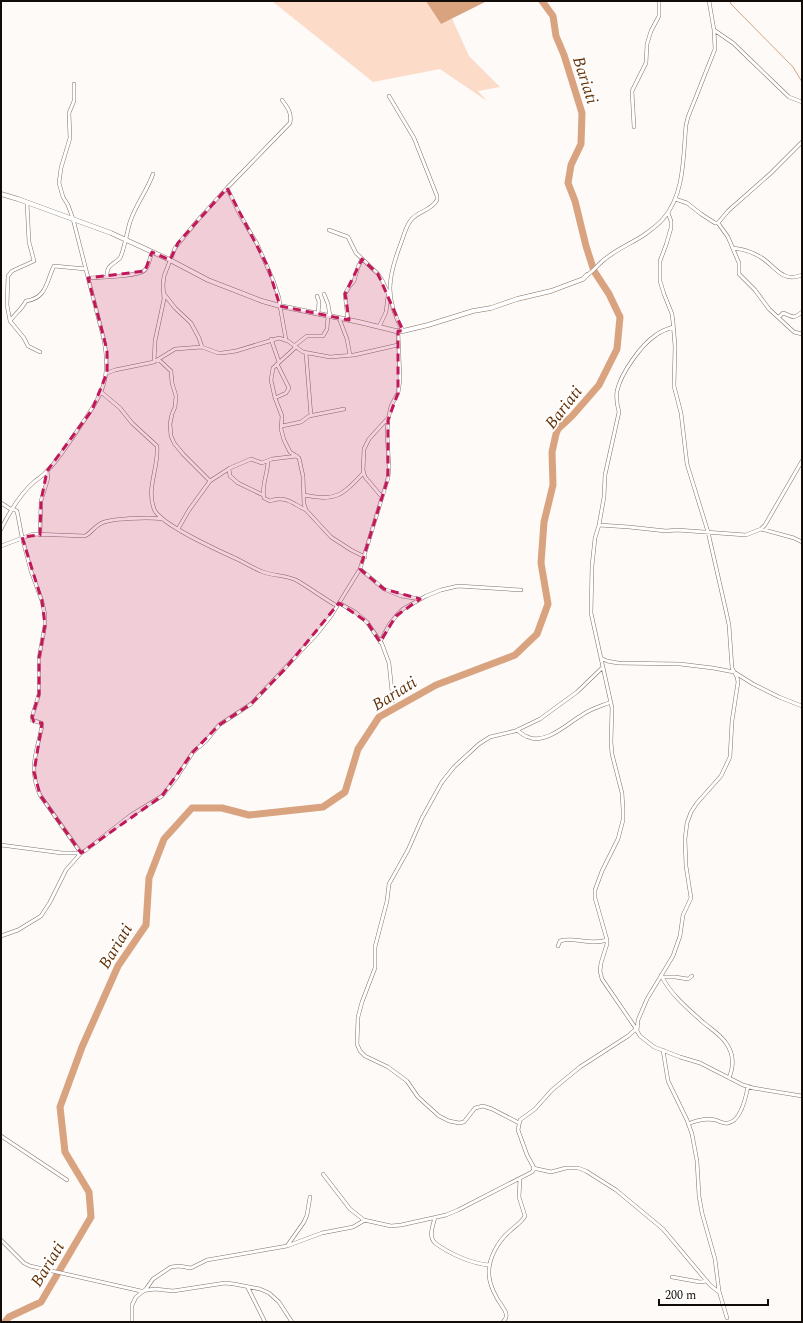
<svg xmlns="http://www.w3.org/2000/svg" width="803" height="1323" viewBox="0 0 803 1323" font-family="Spectral,serif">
<rect width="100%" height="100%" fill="#fdfaf7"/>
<path fill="#fcdcc8" d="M 272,1 L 444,1 L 469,56 L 500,87 L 478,91 L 487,101 L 440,69 L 373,82 Z"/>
<path fill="#d9a37f" d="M 426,1 L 487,1 L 441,24 Z"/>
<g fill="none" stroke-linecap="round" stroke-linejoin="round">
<path stroke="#d9a37f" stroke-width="1" d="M 730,1 L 731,4 L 793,67 L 802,82"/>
<path stroke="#d9a37f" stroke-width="7" d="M 5,1322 L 9,1317 L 41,1302 L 91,1217 L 89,1192 L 65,1152 L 60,1107 L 82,1047 L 118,966 L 146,925 L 149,878 L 164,839 L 192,808 L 222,808 L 249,815 L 323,807 L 345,792 L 358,749 L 379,717 L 436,685 L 515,655 L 537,634 L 548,604 L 541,563 L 544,522 L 553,485 L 552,452 L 556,434 L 558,429 L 572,416 L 599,385 L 617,349 L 620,317 L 609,294 L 594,271 L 586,246 L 575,201 L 568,183 L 571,165 L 581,144 L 582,113 L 564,55 L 556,36 L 553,16 L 542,1"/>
<g stroke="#837368" stroke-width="4">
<path id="street" d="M 714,30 L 733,43 L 789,97 L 802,102
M 389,96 L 414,138 L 437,196 L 437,200 C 431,211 418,211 411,220 C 406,226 404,235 401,243 C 388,277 384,298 403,331
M 634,127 L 632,91 L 646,63 L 647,44 L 651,31 L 659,16 L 659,1
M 227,188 L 239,213 L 257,244 L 273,280 L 279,298 L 280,306 L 286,340
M 675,199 L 687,203 L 701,214 L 715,223 L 718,223 L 728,211 L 771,173 L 802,142
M 27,203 L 29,242 L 34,261 L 12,271 L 8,276 L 7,305 L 10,321 L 24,338 L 28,346 L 40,352
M 668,213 L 671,221 L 671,228 L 666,245 L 660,261 L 660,281 L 664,294 L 672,314 L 673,322 L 675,346 L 674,386 L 681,413 L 687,464 L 708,532 L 726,611 L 729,625 L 732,668 L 737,677 L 738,682 L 732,721 L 730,757 L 721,776 L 697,803 L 691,812 L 687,823 L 685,839 L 686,866 L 691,898 L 683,915 L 680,936 L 673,956 L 647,999 L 638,1020 L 637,1031 L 640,1036 L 654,1047 L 680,1057 L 700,1063 L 743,1085 L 753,1088 L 802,1096
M 718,223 L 728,237 L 739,263 L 739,274 L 755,290 L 769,309 L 794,332 L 802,334
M 329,230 L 348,237 L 356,253 L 378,274 L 382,280 L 390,297
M 733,248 C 743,249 753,252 762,258 C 776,267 782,283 802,275
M 587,275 C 594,271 598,264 605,259 C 617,249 632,243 644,235 C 651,230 658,225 663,219 C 685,194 683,156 686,125 L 688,117 L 715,49 L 714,30 L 709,1
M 107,277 C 106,264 114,265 120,258 C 123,254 128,228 130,222 C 136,204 147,191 153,174
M 88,278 C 99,277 138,277 145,270 C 149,266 150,257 152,252
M 164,294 L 175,308 L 191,323 L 199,338 L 202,347
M 324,294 L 328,304 L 330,316
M 317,296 L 319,302 L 318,314
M 779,317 L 783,313 C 793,316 792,320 802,312
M 339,318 L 347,339 L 350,355
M 348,320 L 345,294 L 349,287 L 354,281 L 358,267 L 362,259
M 10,321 C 15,314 22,309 26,301 C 47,298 46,282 54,266 L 86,269
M 379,327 L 386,312 L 388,296
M 271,339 L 279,362
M 294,346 L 307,336 L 323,336 L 327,329 L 328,316
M 296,347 L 273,368 L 271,380 L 275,398 L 282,416 L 281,429 L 284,440 L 290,452 L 299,458 L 303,476 L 304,504 L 306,510 L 331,537 L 351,550 L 365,557
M 306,353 L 311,416
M 158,359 L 171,371 L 172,383 L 176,396 L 175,407 L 172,414 L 170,424 L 171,436 L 174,443 L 183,454 L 210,481
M 154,362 L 155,341 L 164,299 L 163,285 L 164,276 L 175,248 L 197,221 L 227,188 L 290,123 C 292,113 288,108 282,100
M 107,373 L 115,370 L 154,362 L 175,349 L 202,347 L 218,353 L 222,353 L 236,351 L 279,338 L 288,341 L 303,352 L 330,357 L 354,355 L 398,345
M 101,392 L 120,408 L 132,423 L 157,446 C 159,467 146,488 154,509 C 160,525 222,552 239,560 C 247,564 255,569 263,572 C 274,576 285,575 296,580 C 310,588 323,598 337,606
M 275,398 L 286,393 L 289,388 L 277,364
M 282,426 L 301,422 L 309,416 L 344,409
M 268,461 C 268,473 261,486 264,498 L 270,501 C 286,495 293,504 306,510
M 229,469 L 230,476 L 238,483 L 263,495
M 304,495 C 335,502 344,495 364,472
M 382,497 L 365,477 L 363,471 L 364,449 L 369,439 L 388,418
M 1,503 L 12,510 L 15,510 L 17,511 L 22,537 L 31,571 L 42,601 L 45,615 L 45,625 L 39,658 L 39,694 L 32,717 L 32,720 L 41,723 L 42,726 C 37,752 28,768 40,795 L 81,853 L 66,870 L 50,902 L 41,916 L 18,930 L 1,936
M 599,525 L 629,527 L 666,531 L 677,530 L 746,535 L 761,529 L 765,525 L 802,461
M 1,529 C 9,513 20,494 34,482 C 39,478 44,475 48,470 C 59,459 68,444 77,431 C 101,396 113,380 103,336 L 73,219 L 68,205 L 63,197 L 59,183 L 61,168 L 70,138 L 69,113 L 74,101 L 74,84
M 178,529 L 189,510 L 210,481 L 230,468 L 251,459 L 262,463 L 272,459 L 297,456
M 761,529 L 794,538 L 802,542
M 40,535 L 41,501 L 48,478 L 47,471
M 1,546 L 33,534 L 85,536 C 91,533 94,527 100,524 C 108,518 151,517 162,519
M 360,569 L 384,589 L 401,596 L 420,599
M 339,603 L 355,612 L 367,622 L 382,644 L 389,663 L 393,701
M 380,642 L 389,625 L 396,616 L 403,609 L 426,596 L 441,590 L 458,586 L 521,590
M 601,658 L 607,661 L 618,663 L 680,664 L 713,668 L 734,672 L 753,684 L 779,697 L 802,706
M 517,730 C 521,733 524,736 528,737 C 546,745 568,723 582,715 C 590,709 601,706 611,702
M 1,845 L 62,853 L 81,853 L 86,850 L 131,815 L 162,796 L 177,777 L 193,752 L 206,741 L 219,725 L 251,704 L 316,635 L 331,616 L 360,569 L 388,478 L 389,467 L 387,433 L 388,420 L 391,406 L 398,393 L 400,380 L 398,331
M 558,946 L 560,941 C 574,936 590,946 607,940
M 661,975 C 670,994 688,1009 704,1023 C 711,1029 721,1035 726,1043 C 734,1054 734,1066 729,1078
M 662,977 L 675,977 L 688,979 L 692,976
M 637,1030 L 602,979 L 600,971 L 601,963 L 607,944 L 607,940 L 595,898 L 595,890 L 602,871 L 618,839 L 623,820 L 623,809 L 622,793 L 612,754 L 611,742 L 612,708 L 591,613 L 592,566 L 595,538 L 599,525 L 604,497 L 605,475 L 619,412 C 617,405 616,398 617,391 C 621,373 641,345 656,335 C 661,331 667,329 673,327
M 663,1050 L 668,1081 L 687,1120 L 692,1134 L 697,1161 L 699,1196 L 702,1213 L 715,1259 L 719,1291 L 727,1318
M 519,1123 L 492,1109 L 483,1106 L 475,1108 L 464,1122 L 459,1123 L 449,1121 L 439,1116 L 418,1097 L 407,1081 L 388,1067 L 365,1056 L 360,1051 L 357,1044 L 358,1017 L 362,1002 L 375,968 L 375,947 L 387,901 L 389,884 L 408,850 L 422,818 L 442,782 L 454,767 L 479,744 L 490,737 L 515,731 L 540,719 L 577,692 L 602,668
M 688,1124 C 697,1120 706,1118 716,1120 C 720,1122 724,1124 728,1123 C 741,1121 746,1097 748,1086
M 1,1136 L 67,1180
M 533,1168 L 551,1172 L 566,1168 L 578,1168 L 586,1171 L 616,1190 L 663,1229 L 710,1285 L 720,1293
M 323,1174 L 350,1209 L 364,1220 L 391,1226 L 401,1225 L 446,1215 L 458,1210 L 532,1172 L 534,1169 L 533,1166 L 527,1155 L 518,1130 L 520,1120 L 535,1109 L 552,1090 L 580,1067 L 628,1036 L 636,1029
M 435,1217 C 433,1226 428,1236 435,1243 C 450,1254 472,1264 490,1265
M 1,1240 L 24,1263 L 30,1266 L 132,1289 L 141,1291 L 155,1289 L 173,1291 L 225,1283 L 234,1284 L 260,1289 L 269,1293 L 279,1302 L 292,1322
M 287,1246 L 304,1222 L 307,1215 L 310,1197
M 672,1277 L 700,1282 L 707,1281
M 248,1288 L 265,1322
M 132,1322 L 132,1305 L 136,1297 L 146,1289 L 153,1279 L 171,1267 L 179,1266 L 191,1268 L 207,1260 L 287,1246 L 322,1233 L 353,1227 L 365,1220
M 503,1322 C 505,1320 507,1317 506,1314 C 506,1311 503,1308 502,1306 C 496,1298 489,1284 489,1274 C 488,1259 498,1241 510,1231 C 515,1226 521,1223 525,1216 L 519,1197 L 520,1179"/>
</g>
<g stroke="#837368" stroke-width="5">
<path id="secondary" d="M 1,194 L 18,199 L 111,233 L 170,260 L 208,280 L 262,301 L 280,306 L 359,322 L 396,331 L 403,331 L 428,325 L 473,311 L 491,308 L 517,299 L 551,291 L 583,279 L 587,275"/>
</g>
<use href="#street" stroke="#fff" stroke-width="3"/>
<use href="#secondary" stroke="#fff" stroke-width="4"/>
</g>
<path fill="#c2185b" fill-opacity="0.2" stroke="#c2185b" stroke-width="3" stroke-dasharray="8 5" stroke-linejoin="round" d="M 227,188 L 268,267 L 280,306 L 349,320 L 345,294 L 362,259 L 378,274 L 403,331 L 398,331 L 398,393 L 388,420 L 388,478 L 360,569 L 384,589 L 420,599 L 396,616 L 380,642 L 367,622 L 339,603 L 285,669 L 251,704 L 219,725 L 193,752 L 162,796 L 81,853 L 40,795 L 34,772 L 42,723 L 34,722 L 32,717 L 39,694 L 39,658 L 45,625 L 42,601 L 22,537 L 40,535 L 41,501 L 47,471 L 92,410 L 107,373 L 107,350 L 88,278 L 145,271 L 152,252 L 170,260 L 178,243 Z"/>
<g text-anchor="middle" stroke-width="4" stroke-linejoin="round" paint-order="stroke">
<g font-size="17" font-style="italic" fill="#643207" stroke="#fff">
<text transform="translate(586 80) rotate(72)" y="6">Bariati</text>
<text transform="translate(563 407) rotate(-52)" y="6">Bariati</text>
<text transform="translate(394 693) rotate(-32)" y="6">Bariati</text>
<text transform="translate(115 946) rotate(-59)" y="6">Bariati</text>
<text transform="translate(47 1264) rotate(-59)" y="6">Bariati</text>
</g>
</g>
<rect width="803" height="1323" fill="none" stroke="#120c08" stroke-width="4"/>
<path d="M659 1299v6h109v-6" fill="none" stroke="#120c08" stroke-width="2"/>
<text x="665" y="1299" font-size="12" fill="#120c08" stroke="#ffffff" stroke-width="3" paint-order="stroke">200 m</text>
</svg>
